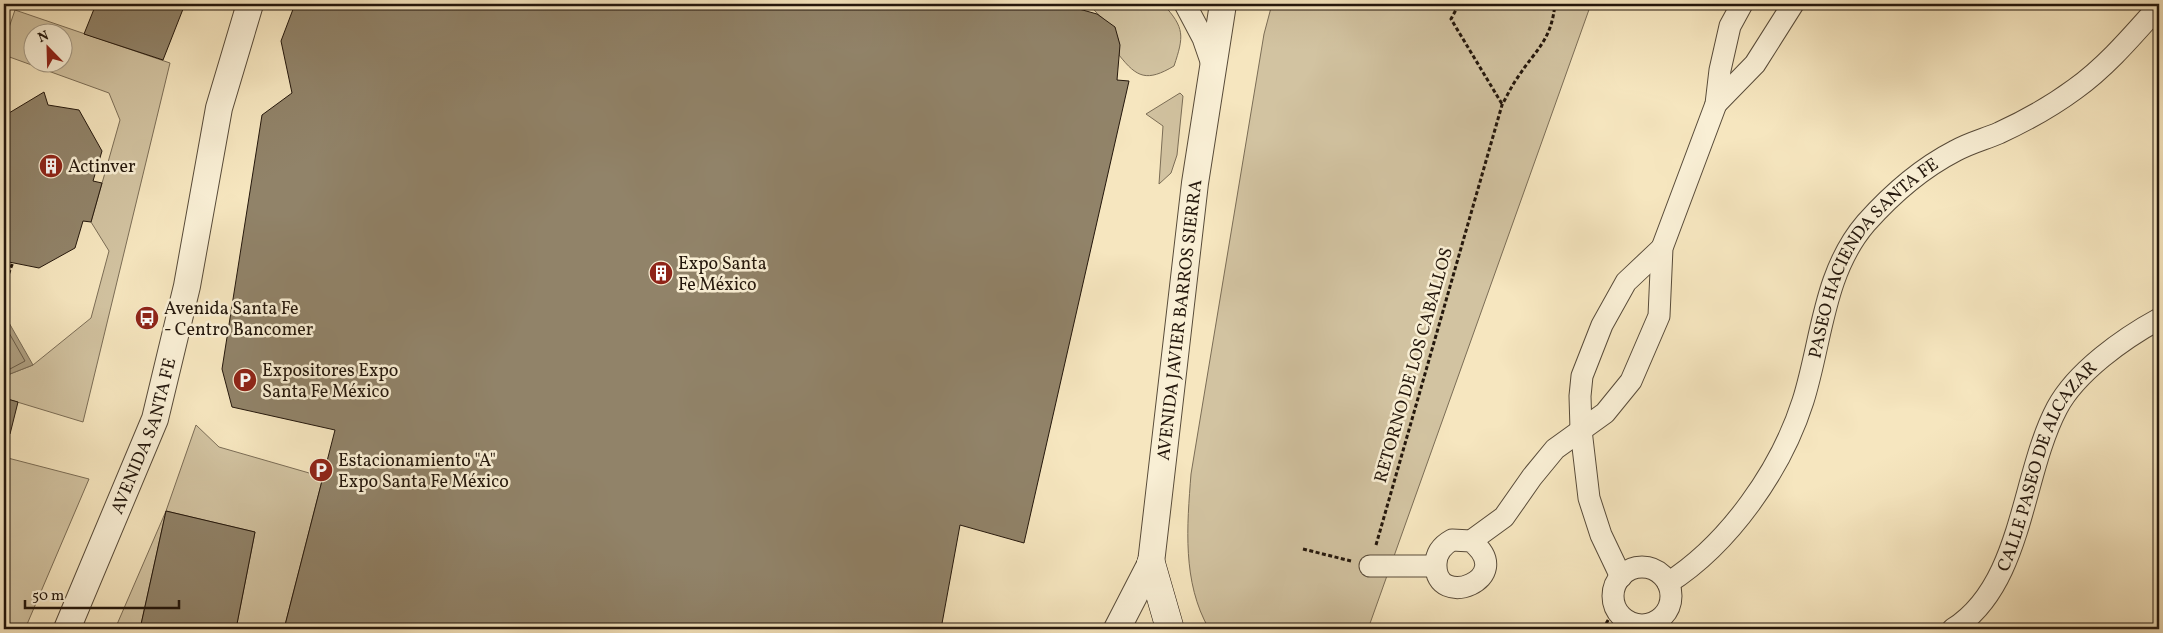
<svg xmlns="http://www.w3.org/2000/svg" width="2163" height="633" viewBox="0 0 2163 633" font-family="Vollkorn,serif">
<rect width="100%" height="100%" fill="#f6e6bf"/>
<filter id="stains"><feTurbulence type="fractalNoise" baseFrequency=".004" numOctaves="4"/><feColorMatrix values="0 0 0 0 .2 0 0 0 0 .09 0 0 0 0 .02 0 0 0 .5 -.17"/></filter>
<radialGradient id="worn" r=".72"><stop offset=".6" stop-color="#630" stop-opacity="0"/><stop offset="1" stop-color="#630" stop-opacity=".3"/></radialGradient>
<path fill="#d2c3a1" stroke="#7b6d56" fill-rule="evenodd" d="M 1089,4 L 1163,4 C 1185,28 1184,36 1174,66 C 1147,82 1137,78 1119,55 C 1122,26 1103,23 1089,4 Z
M 1272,4 L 1591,4 L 1368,629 L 1209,629 C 1182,582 1187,526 1191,474 L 1264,34 Z
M 15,10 L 170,63 L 83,422 L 4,398 L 4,373 L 10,374 L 33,365 L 91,318 L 109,251 L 91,222 L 120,120 L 109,93 L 4,55 L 4,42 ZM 32,32 L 62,32 L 62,62 L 32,62 Z
M 1180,93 L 1183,96 L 1177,155 L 1171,173 L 1159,184 L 1163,126 L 1146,114 Z
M 196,425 L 219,447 L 323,477 L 284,629 L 236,629 L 255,532 L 166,511 L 140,629 L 115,629 L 166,511 Z
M 4,457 L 89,479 L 25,629 L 4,629 Z"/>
<path fill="#afa082" stroke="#776953" d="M 4,314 L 33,365 L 10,374 L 4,373 Z"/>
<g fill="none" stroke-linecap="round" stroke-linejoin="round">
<path stroke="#6a5c47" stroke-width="1" d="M 4,324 L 25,361 L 10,369 L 4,368"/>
</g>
<path fill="#918369" stroke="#24170c" d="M 96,4 L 185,4 L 163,60 L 84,34 Z
M 295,4 L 1061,4 L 1097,14 L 1115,27 L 1120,45 L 1117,80 L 1129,81 L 1024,543 L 960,525 L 941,629 L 284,629 L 335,430 L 232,407 L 222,369 L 262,115 L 292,93 L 281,41 Z
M 44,92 L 48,105 L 79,110 L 102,151 L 93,181 L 102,183 L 91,222 L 83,221 L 75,248 L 39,268 L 4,261 L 4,116 Z
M 4,398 L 18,402 L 10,434 L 4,432 Z
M 166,511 L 255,532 L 236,629 L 140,629 Z"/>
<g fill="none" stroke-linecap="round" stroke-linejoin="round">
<g stroke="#584b39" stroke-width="23">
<g id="minor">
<path d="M 1185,4 L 1203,38 L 1213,67"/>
<path d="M 1716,104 L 1755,64 L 1793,4"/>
<path d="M 1471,541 C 1519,579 1434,611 1436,564 C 1436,552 1443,545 1452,540 L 1471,541 L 1504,517 L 1532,477 L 1555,449 L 1605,413 L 1631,381 L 1659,316 L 1662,248 L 1716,104 L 1720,70 L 1730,26 L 1742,4"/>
<path d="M 1370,566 L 1435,566"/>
<circle cx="1642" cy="596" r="29"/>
<path d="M 1621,577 L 1601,535 L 1589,498 L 1581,430 L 1580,396 L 1582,376 L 1602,325 L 1626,282 L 1662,248"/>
<path id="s1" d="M 1668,583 C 1729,544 1781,470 1803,401 C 1822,341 1823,273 1866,223 C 1891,195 1922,168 1955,151 C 1969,143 1985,139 1999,133 C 2025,121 2052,106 2075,89 C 2107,66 2133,35 2159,6"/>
<path id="s2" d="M 1953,629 C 2023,585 2021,476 2057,408 C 2076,372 2124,338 2159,319"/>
</g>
</g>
<g stroke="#584b39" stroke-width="28">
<g id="tertiary">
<path id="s3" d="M 67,629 L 155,419 L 187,286 L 219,108 L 250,4"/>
<path id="s4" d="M 1117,629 L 1151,563 L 1195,183 L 1223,4"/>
</g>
</g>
<g stroke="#24170c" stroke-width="29">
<path id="secondary" d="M 1151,563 L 1170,629"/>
</g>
<path stroke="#24170c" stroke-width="3" stroke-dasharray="4 2.5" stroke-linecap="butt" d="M 1449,4 L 1457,8
M 1466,4 L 1457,8 L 1451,19 L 1502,104
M 4,286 L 13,262
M 1376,545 L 1502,105 C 1507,96 1512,85 1518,77 C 1537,48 1551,41 1555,4
M 1303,549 L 1351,561
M 1603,629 L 1615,608"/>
<use href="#minor" stroke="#f9efd5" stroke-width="21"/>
<use href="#tertiary" stroke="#f9efd5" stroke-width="26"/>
<use href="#secondary" stroke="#f9efd5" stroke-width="28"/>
</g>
<defs>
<g id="building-disc" transform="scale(1.25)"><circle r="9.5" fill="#8f2418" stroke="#f9efd5"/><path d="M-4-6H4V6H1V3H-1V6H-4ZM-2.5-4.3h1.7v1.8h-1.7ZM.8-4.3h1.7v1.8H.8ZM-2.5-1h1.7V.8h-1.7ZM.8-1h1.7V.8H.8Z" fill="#fff"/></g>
<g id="bus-disc" transform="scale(1.25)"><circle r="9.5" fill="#8f2418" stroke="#f9efd5"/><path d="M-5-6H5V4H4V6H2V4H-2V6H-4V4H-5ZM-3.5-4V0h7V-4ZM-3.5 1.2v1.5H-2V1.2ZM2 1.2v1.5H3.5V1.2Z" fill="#fff"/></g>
<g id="parking-disc" transform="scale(1.25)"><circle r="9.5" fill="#8f2418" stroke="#f9efd5"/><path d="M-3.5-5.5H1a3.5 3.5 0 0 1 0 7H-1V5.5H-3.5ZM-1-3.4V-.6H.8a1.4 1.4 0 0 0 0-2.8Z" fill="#fff"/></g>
</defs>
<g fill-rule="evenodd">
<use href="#building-disc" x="51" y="166"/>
<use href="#building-disc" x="661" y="273"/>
<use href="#bus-disc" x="147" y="318"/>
<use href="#parking-disc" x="245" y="380"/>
<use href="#parking-disc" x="321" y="470"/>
</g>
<g text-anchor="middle" stroke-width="5" stroke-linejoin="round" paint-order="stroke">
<g font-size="18" fill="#24170c" stroke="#f9efd5" text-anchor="start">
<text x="68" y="172">Actinver</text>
<text x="678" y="269">Expo Santa<tspan x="678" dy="21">Fe México</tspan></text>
<text x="164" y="314">Avenida Santa Fe<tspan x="164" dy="21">- Centro Bancomer</tspan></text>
<text x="262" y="376">Expositores Expo<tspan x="262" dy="21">Santa Fe México</tspan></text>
<text x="338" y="466">Estacionamiento "A"<tspan x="338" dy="21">Expo Santa Fe México</tspan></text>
</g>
<g font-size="18" fill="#24170c" stroke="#f9efd5">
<text dy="6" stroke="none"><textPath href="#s1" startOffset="395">PASEO HACIENDA SANTA FE</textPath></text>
<text dy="6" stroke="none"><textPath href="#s4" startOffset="319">AVENIDA JAVIER BARROS SIERRA</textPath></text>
<text transform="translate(1413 365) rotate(-74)" y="6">RETORNO DE LOS CABALLOS</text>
<text dy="6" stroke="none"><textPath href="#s3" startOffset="208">AVENIDA SANTA FE</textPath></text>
<text dy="6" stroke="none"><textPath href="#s2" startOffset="192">CALLE PASEO DE ALCAZAR</textPath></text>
</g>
</g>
<rect width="2163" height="633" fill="none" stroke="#f6e6bf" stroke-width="20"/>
<rect x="5" y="5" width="2153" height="623" fill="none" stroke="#24170c" stroke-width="2.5"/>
<rect x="10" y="10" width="2143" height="613" fill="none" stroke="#24170c"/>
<g transform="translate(48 48) rotate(337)"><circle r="24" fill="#f9efd5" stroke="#a49985"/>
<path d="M0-4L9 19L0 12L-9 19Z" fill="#8f2418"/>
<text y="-8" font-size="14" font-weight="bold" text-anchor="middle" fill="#24170c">N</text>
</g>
<path d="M25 600v8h154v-8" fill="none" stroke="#24170c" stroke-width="2.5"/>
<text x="32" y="600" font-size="15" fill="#24170c" stroke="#f9efd5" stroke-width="4" paint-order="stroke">50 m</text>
<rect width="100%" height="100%" filter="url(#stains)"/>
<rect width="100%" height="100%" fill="url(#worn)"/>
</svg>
